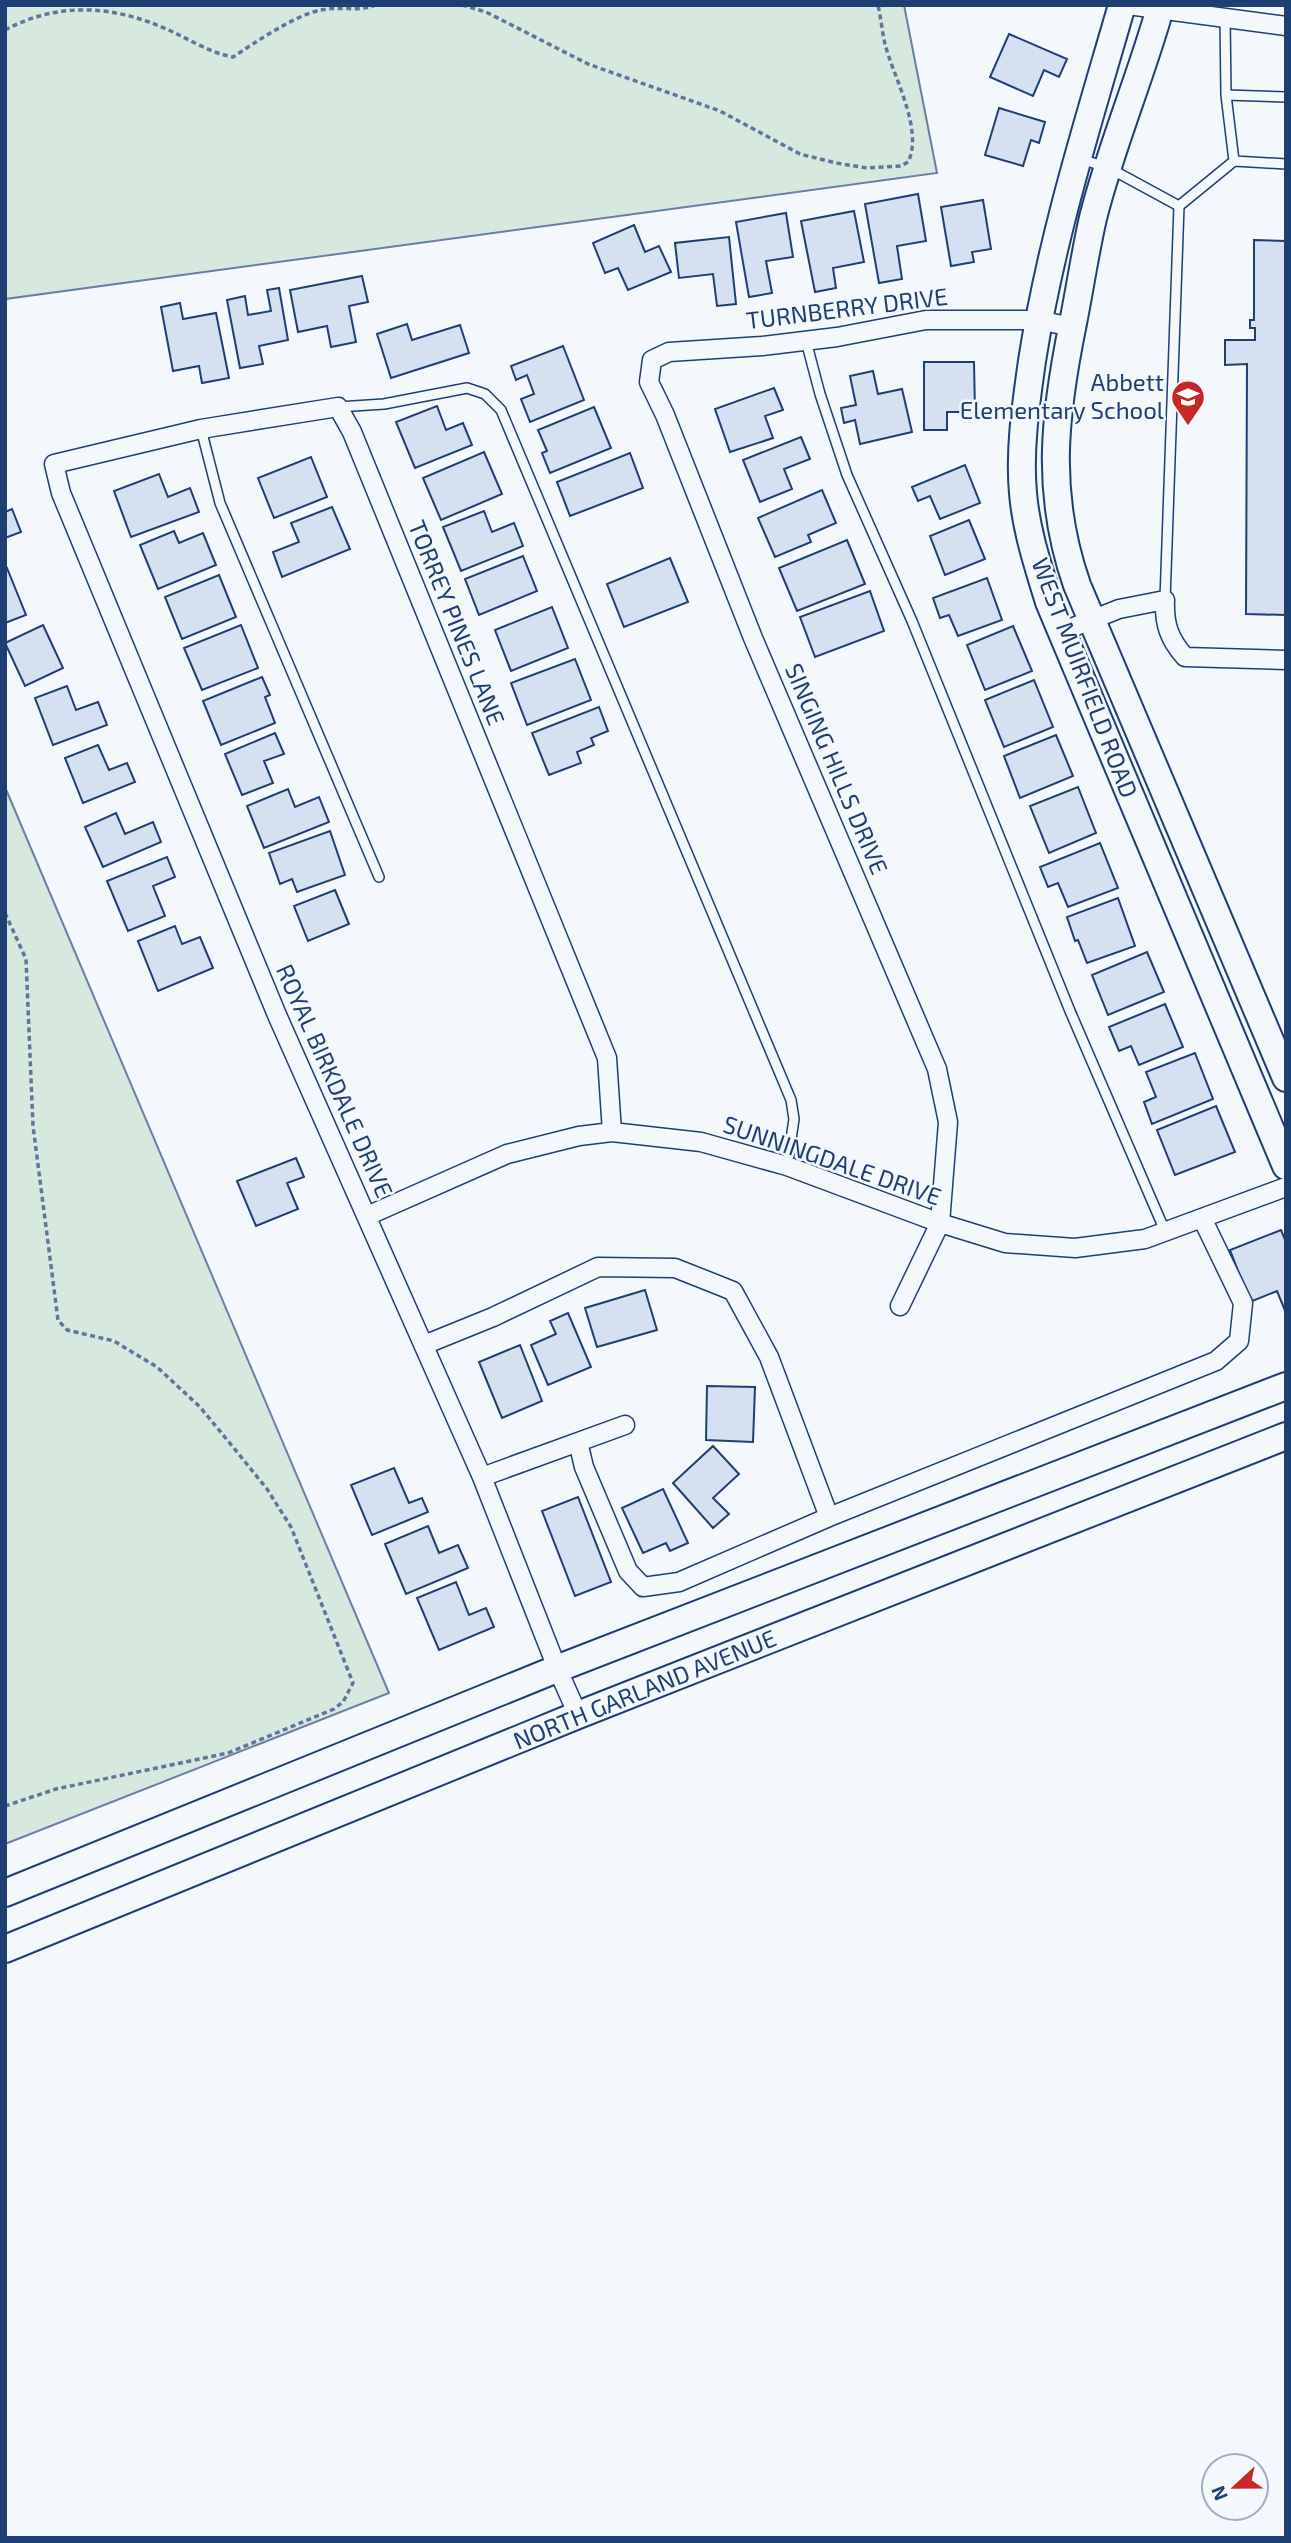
<svg xmlns="http://www.w3.org/2000/svg" width="1291" height="2543" viewBox="0 0 1291 2543" font-family="'Exo 2',sans-serif">
<rect width="100%" height="100%" fill="#f4f7fb"/>
<path fill="#d7e8df" stroke="#687fa3" stroke-width="2" d="M 5,5 L 904,5 L 937,173 L 5,299 Z
M 5,787 L 389,1693 L 5,1844 Z"/>
<path fill="#d5e0f0" stroke="#1d3f73" stroke-width="2" d="M 1009,34 L 1067,59 L 1059,77 L 1044,70 L 1033,96 L 990,77 Z
M 999,108 L 1045,122 L 1039,143 L 1031,140 L 1023,166 L 985,155 Z
M 918,194 L 926,241 L 897,246 L 902,279 L 879,283 L 865,204 Z
M 983,200 L 991,249 L 972,252 L 974,262 L 951,266 L 941,207 Z
M 854,211 L 864,262 L 833,268 L 836,288 L 815,292 L 801,221 Z
M 786,213 L 793,257 L 766,261 L 772,293 L 749,297 L 736,222 Z
M 634,225 L 645,252 L 659,246 L 671,272 L 628,290 L 618,268 L 605,273 L 593,243 Z
M 729,237 L 736,304 L 717,306 L 713,274 L 679,278 L 675,243 Z
M 1254,240 L 1286,241 L 1286,615 L 1246,614 L 1247,364 L 1225,365 L 1225,340 L 1255,340 L 1255,328 L 1250,328 L 1250,320 L 1254,320 Z
M 362,276 L 368,302 L 349,306 L 356,342 L 331,347 L 327,326 L 298,332 L 290,290 Z
M 279,288 L 288,340 L 259,346 L 263,364 L 240,368 L 227,300 L 245,296 L 248,315 L 271,311 L 267,290 Z
M 180,303 L 183,319 L 216,313 L 229,378 L 202,383 L 199,366 L 173,371 L 161,307 Z
M 407,324 L 412,340 L 460,325 L 469,353 L 391,378 L 377,334 Z
M 563,346 L 584,400 L 530,422 L 521,399 L 534,394 L 527,375 L 516,380 L 511,366 Z
M 924,362 L 974,362 L 975,412 L 947,412 L 947,430 L 924,430 Z
M 873,371 L 878,394 L 902,389 L 912,432 L 860,444 L 855,420 L 844,423 L 841,408 L 856,405 L 850,376 Z
M 774,388 L 783,410 L 765,416 L 773,438 L 730,452 L 715,409 Z
M 437,406 L 446,430 L 463,423 L 472,445 L 415,468 L 396,422 Z
M 594,407 L 611,448 L 550,473 L 542,453 L 547,451 L 538,430 Z
M 801,437 L 810,459 L 784,469 L 792,489 L 760,502 L 743,460 Z
M 484,452 L 502,494 L 441,520 L 423,478 Z
M 630,453 L 643,488 L 570,516 L 557,482 Z
M 311,457 L 327,497 L 274,518 L 258,478 Z
M 965,465 L 980,503 L 940,519 L 930,496 L 918,501 L 912,487 Z
M 159,474 L 168,497 L 190,488 L 199,512 L 131,537 L 114,491 Z
M 822,490 L 836,523 L 808,535 L 811,542 L 775,557 L 758,518 Z
M 332,507 L 350,549 L 282,577 L 273,552 L 299,542 L 291,523 Z
M 12,509 L 21,532 L 5,538 L 5,512 Z
M 484,511 L 492,532 L 514,523 L 523,546 L 461,571 L 443,527 Z
M 969,520 L 985,559 L 945,575 L 930,536 Z
M 174,531 L 179,543 L 203,533 L 216,565 L 158,589 L 140,545 Z
M 847,540 L 865,584 L 797,611 L 779,568 Z
M 523,556 L 537,591 L 479,615 L 465,579 Z
M 670,558 L 688,602 L 624,627 L 607,584 Z
M 7,568 L 26,615 L 5,623 L 5,569 Z
M 219,575 L 236,617 L 182,639 L 165,597 Z
M 987,578 L 1002,620 L 958,636 L 949,615 L 940,618 L 933,598 Z
M 870,591 L 884,631 L 815,657 L 800,617 Z
M 552,607 L 568,648 L 511,671 L 495,630 Z
M 43,625 L 63,668 L 25,686 L 5,643 Z
M 241,625 L 258,668 L 202,690 L 184,648 Z
M 1013,626 L 1032,671 L 985,690 L 967,645 Z
M 575,659 L 591,700 L 527,725 L 511,683 Z
M 262,677 L 270,695 L 265,697 L 275,723 L 221,745 L 203,701 Z
M 1034,680 L 1053,727 L 1004,747 L 985,700 Z
M 67,686 L 76,710 L 98,702 L 107,725 L 53,745 L 35,698 Z
M 599,707 L 608,731 L 591,738 L 594,745 L 577,752 L 581,763 L 549,775 L 532,733 Z
M 275,733 L 284,754 L 264,761 L 273,783 L 242,795 L 225,754 Z
M 1056,735 L 1073,776 L 1020,798 L 1004,756 Z
M 98,745 L 109,770 L 127,763 L 135,782 L 83,803 L 65,758 Z
M 1078,787 L 1096,833 L 1049,853 L 1030,806 Z
M 288,789 L 295,807 L 319,797 L 329,822 L 264,848 L 247,806 Z
M 116,813 L 125,834 L 153,822 L 161,842 L 103,867 L 85,827 Z
M 330,831 L 345,875 L 297,892 L 292,879 L 280,884 L 269,853 Z
M 1100,843 L 1118,888 L 1068,907 L 1058,883 L 1048,887 L 1040,867 Z
M 167,857 L 175,877 L 153,886 L 165,916 L 128,931 L 107,881 Z
M 335,890 L 349,924 L 308,941 L 294,906 Z
M 1118,898 L 1135,946 L 1087,963 L 1078,940 L 1075,941 L 1067,917 Z
M 175,926 L 182,944 L 200,937 L 213,968 L 158,991 L 138,941 Z
M 1147,952 L 1164,992 L 1108,1015 L 1092,975 Z
M 1165,1004 L 1183,1047 L 1139,1065 L 1131,1046 L 1119,1051 L 1109,1027 Z
M 1195,1053 L 1213,1099 L 1152,1124 L 1144,1102 L 1156,1097 L 1146,1072 Z
M 1216,1106 L 1235,1152 L 1175,1175 L 1157,1130 Z
M 296,1158 L 304,1177 L 287,1183 L 298,1209 L 256,1226 L 237,1181 Z
M 1281,1230 L 1286,1242 L 1286,1313 L 1277,1291 L 1250,1302 L 1230,1250 Z
M 645,1290 L 657,1330 L 597,1347 L 585,1308 Z
M 568,1313 L 591,1367 L 548,1385 L 531,1345 L 556,1334 L 550,1321 Z
M 520,1345 L 542,1401 L 502,1418 L 479,1362 Z
M 707,1386 L 755,1387 L 753,1442 L 706,1440 Z
M 713,1446 L 739,1474 L 713,1498 L 729,1514 L 713,1528 L 673,1483 Z
M 394,1468 L 409,1503 L 422,1498 L 428,1512 L 372,1535 L 351,1485 Z
M 663,1489 L 688,1543 L 670,1551 L 666,1543 L 643,1553 L 622,1508 Z
M 578,1497 L 611,1582 L 575,1596 L 542,1511 Z
M 428,1526 L 439,1553 L 458,1545 L 468,1568 L 406,1594 L 385,1544 Z
M 456,1582 L 469,1615 L 486,1608 L 494,1627 L 439,1650 L 417,1598 Z"/>
<g fill="none" stroke-linecap="round" stroke-linejoin="round">
<g stroke="#1d3f73" stroke-width="12">
<path id="lane" d="M 1225,18 L 1226,95
M 1081,159 L 1109,168 L 1179,206 L 1165,600
M 1234,161 L 1226,95 L 1286,97
M 1179,206 L 1234,161 L 1286,164
M 806,341 L 820,394 L 847,475 L 912,621 L 1070,1011 L 1165,1231
M 338,407 L 384,404 L 467,388 L 485,394 L 501,410 L 791,1100 L 794,1119 L 787,1166
M 201,429 L 220,503 L 379,877"/>
</g>
<g stroke="#1d3f73" stroke-width="21">
<path id="street" d="M 1128,5 L 1286,26
M 1061,632 L 1119,609 L 1165,600 C 1164,624 1169,639 1185,657 L 1286,660
M 367,1216 L 507,1154 L 579,1136 L 612,1132 L 701,1142 L 787,1166 L 940,1223 L 1005,1243 L 1075,1248 L 1145,1239 L 1286,1187
M 900,1306 L 940,1223 L 948,1122 L 937,1069 L 753,638 L 665,415 L 649,382 L 652,360 L 669,352 L 762,346 L 837,337 L 926,320 L 1038,320 L 1072,327
M 424,1345 L 493,1317 L 598,1267 L 675,1268 L 733,1291 L 769,1357 L 829,1517
M 578,1442 L 584,1467 L 628,1571 L 643,1587 L 679,1582 L 829,1517 L 1216,1361 L 1239,1341 L 1243,1303 L 1202,1218
M 482,1477 L 625,1425
M 578,1715 L 557,1668 L 482,1477 L 277,1015 L 61,493 L 54,464 L 201,429 L 338,407 L 352,432 L 607,1058 L 612,1132"/>
</g>
<g stroke="#1d3f73" stroke-width="30">
<path id="secondary" d="M 1122,5 C 1088,123 1051,239 1032,361 C 1026,404 1019,449 1023,493 C 1026,530 1038,566 1049,602 L 1286,1166
M 1161,5 C 1141,77 1111,146 1093,218 C 1085,253 1080,288 1073,323 C 1054,416 1045,493 1077,585 L 1286,1078
M 5,1893 L 559,1668 L 1286,1386
M 5,1949 L 578,1715 L 1286,1436"/>
</g>
<path stroke="#5e769c" stroke-width="3.5" stroke-dasharray="5 3.5" stroke-linecap="butt" d="M 462,5 L 486,12 L 588,64 L 720,111 L 800,154 L 836,163 L 867,168 L 901,166 L 908,162 C 924,130 893,76 885,44 C 882,31 881,18 878,5
M 5,30 C 61,0 118,6 173,32 C 192,41 211,53 233,57 C 256,42 295,15 321,10 C 339,6 359,12 376,5
M 5,913 L 26,959 L 33,1126 L 58,1320 L 67,1330 L 114,1341 L 157,1367 L 200,1407 L 233,1447 L 267,1489 L 291,1527 L 353,1683 L 343,1702 L 334,1709 L 228,1753 L 56,1789 L 5,1806"/>
<use href="#lane" stroke="#f4f7fb" stroke-width="9"/>
<use href="#street" stroke="#f4f7fb" stroke-width="18"/>
<use href="#secondary" stroke="#f4f7fb" stroke-width="26"/>
</g>
<defs>
<g id="school-pin" transform="scale(1.75)"><path d="M0 17L-7.5 6A9.5 9.5 0 1 1 7.5 6Z" fill="#c62828" stroke="#f4f7fb"/><path d="M0-5L7-2L0 1L-7-2ZM-4 1L0 2.5L4 1V4Q0 6-4 4Z" fill="#fff"/></g>
</defs>
<g fill-rule="evenodd">
<use href="#school-pin" x="1188" y="397"/>
</g>
<g text-anchor="middle" stroke-width="5" stroke-linejoin="round" paint-order="stroke">
<g font-size="24" fill="#1d3f73" stroke="#f4f7fb">
<text transform="translate(847 309) rotate(-7)" y="8">TURNBERRY DRIVE</text>
<text transform="translate(456 623) rotate(68)" y="8">TORREY PINES LANE</text>
<text transform="translate(1084 678) rotate(69)" y="8">WEST MUIRFIELD ROAD</text>
<text transform="translate(836 769) rotate(67)" y="8">SINGING HILLS DRIVE</text>
<text transform="translate(334 1081) rotate(66)" y="8">ROYAL BIRKDALE DRIVE</text>
<text transform="translate(832 1161) rotate(19)" y="8">SUNNINGDALE DRIVE</text>
<text transform="translate(645 1690) rotate(-22)" y="8">NORTH GARLAND AVENUE</text>
</g>
<g font-size="24" fill="#1d3f73" stroke="#f4f7fb" text-anchor="end">
<text x="1164" y="391">Abbett<tspan x="1164" dy="28">Elementary School</tspan></text>
</g>
</g>
<rect width="1291" height="2543" fill="none" stroke="#1d3f73" stroke-width="14"/>
<g transform="translate(1235 2487) rotate(248)"><circle r="33" fill="#f4f7fb" stroke="#9eadc5" stroke-width="2"/>
<path d="M0-5L12 26L0 18L-12 26Z" fill="#c62828"/>
<text y="-10" font-size="19" font-weight="bold" text-anchor="middle" fill="#1d3f73">N</text>
</g>
</svg>
